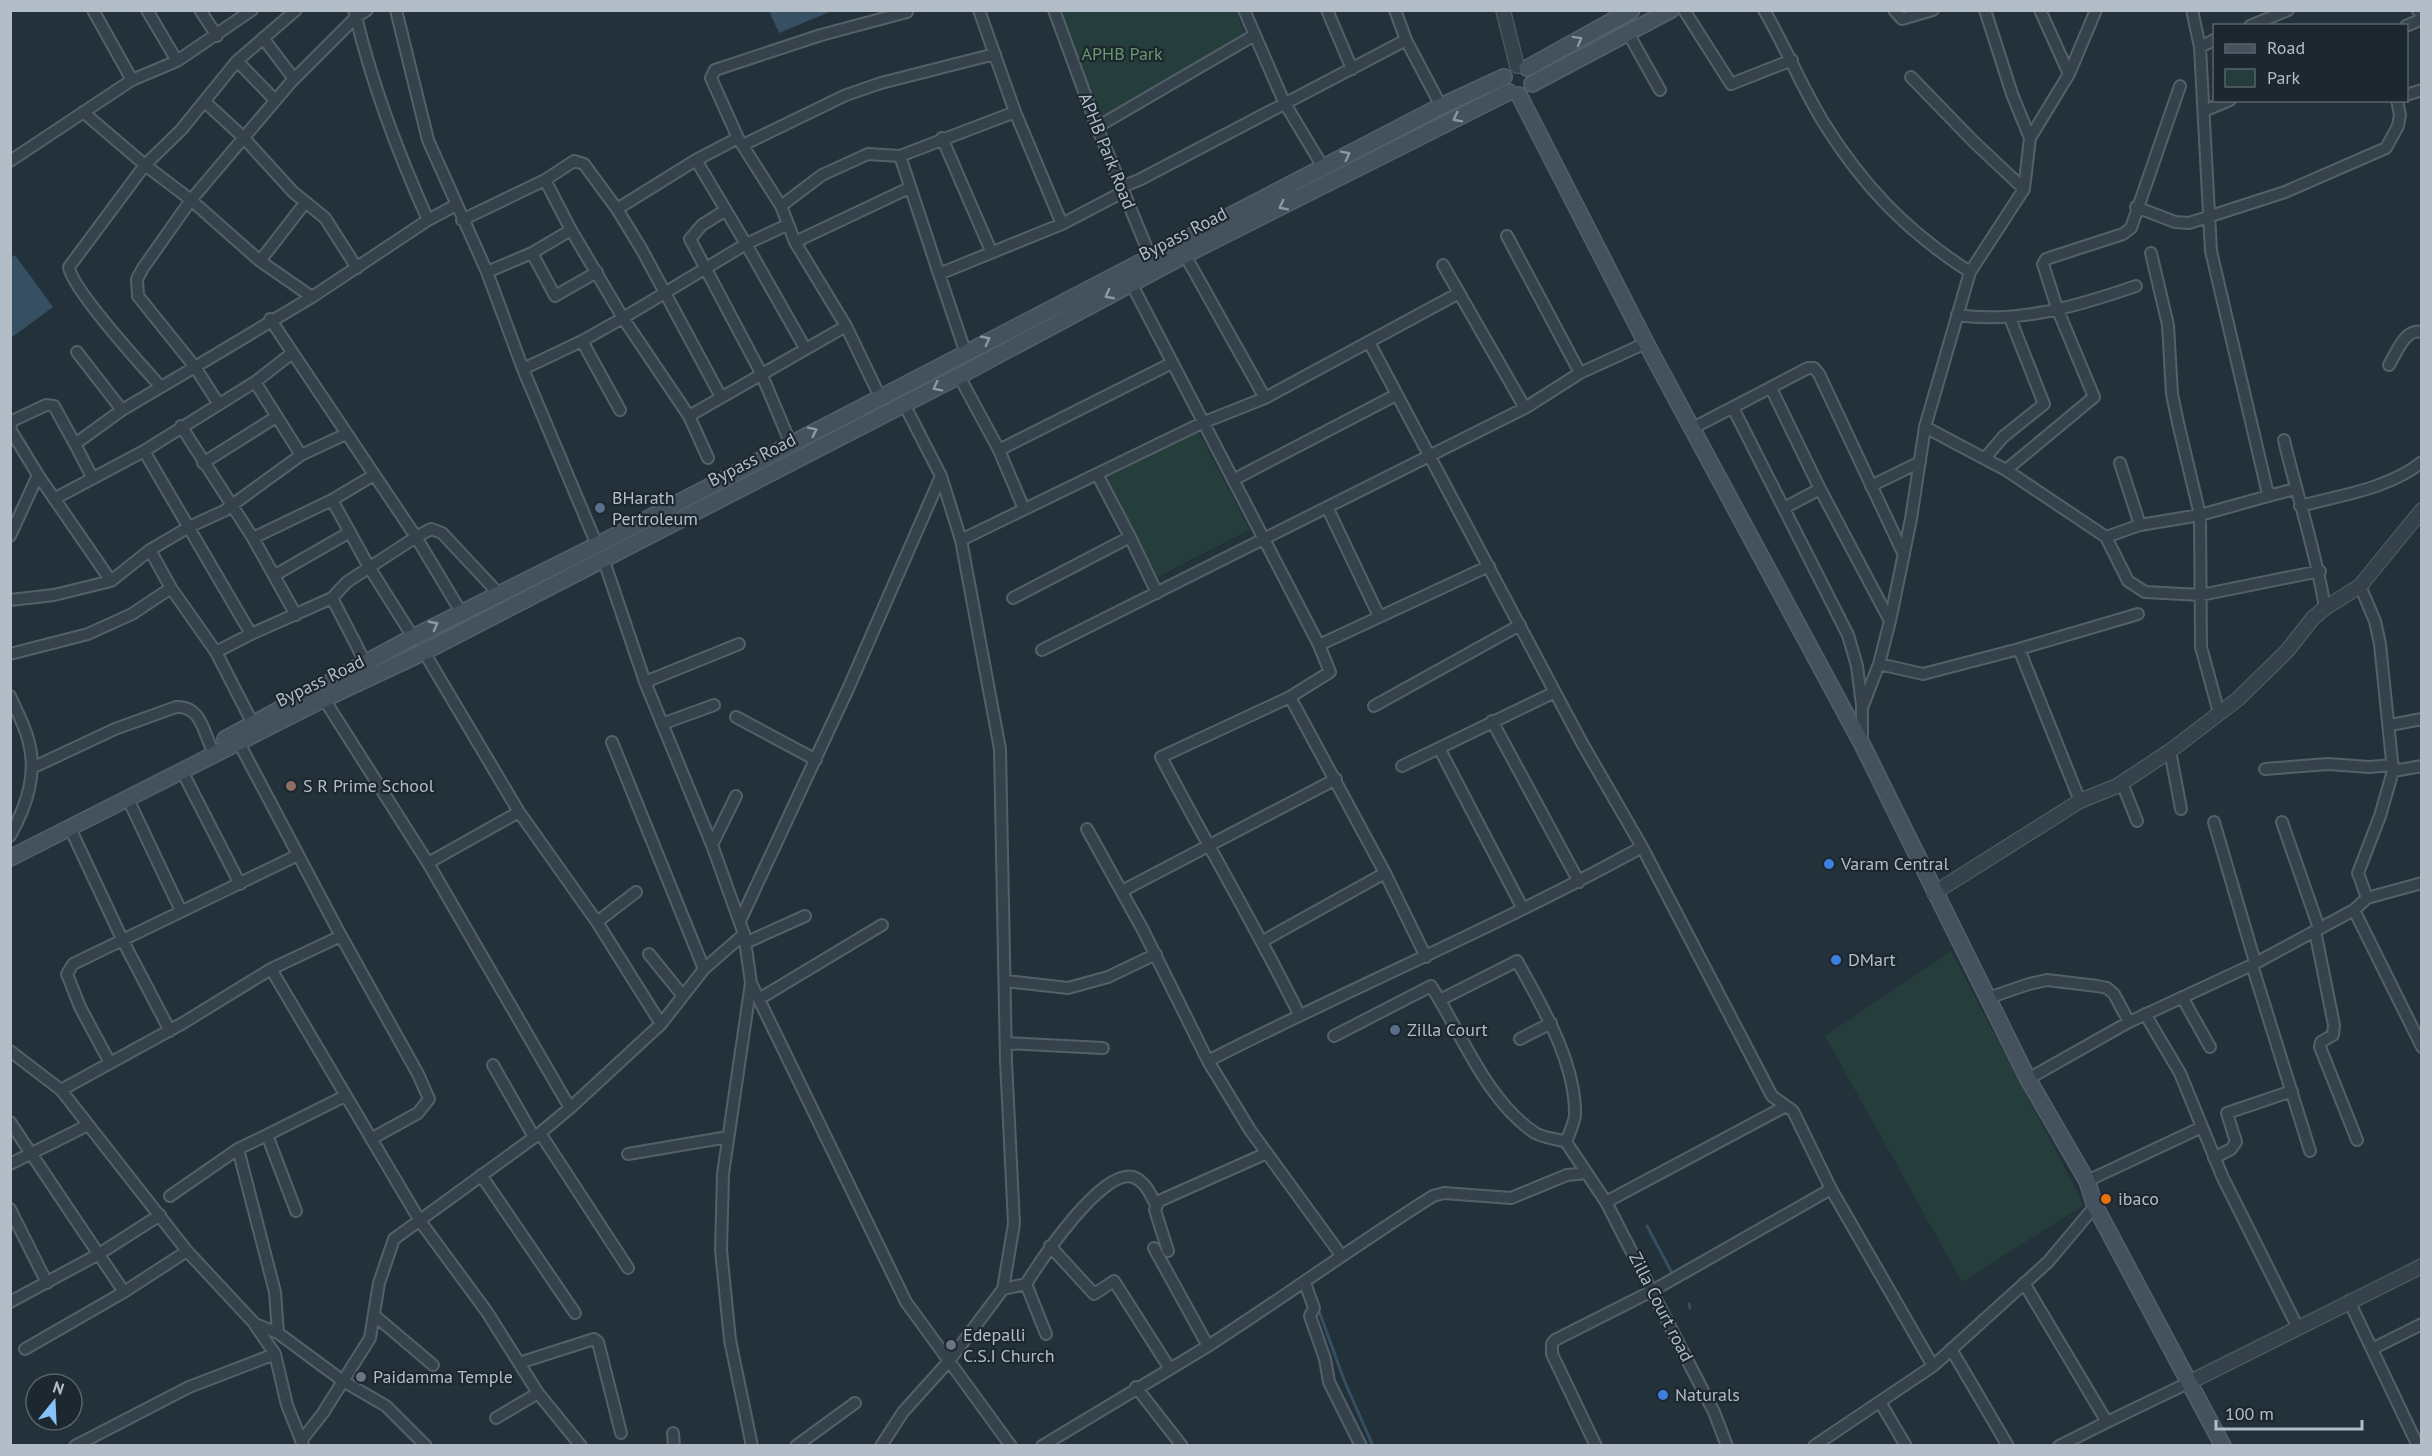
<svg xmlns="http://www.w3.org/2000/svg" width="2432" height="1456" viewBox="0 0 2432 1456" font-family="'PT Sans',sans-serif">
<rect width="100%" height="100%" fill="#23313b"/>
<path fill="#253e3c" d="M 1060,11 L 1236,11 L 1245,34 L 1100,118 Z
M 1198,431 L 1250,530 L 1157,577 L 1106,478 Z
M 1951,951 L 2084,1205 L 1962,1282 L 1825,1036 Z"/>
<path fill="#364f62" d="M 769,11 L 832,11 L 779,33 Z
M 15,255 L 53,307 L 11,338 L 11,258 Z"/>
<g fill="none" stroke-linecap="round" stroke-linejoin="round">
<path stroke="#364f62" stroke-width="3" d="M 1647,1226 L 1671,1271
M 1689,1304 L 1690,1308
M 1318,1308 L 1344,1380 L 1373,1446"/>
<g stroke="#546069" stroke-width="14">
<path id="minor" d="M 147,10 L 177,61
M 200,10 L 217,36
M 367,10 L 356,17 C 373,88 398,153 428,220
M 396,10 L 428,140 L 487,272 L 523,369 L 597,545
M 979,10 L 1015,112
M 1054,10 L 1097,127 L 1150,256
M 1244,10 L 1284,102 L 1323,167
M 1327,10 L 1352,69
M 1395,10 L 1406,40 L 1441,106
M 1684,10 L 1731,84 L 1792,60
M 1764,10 C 1785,46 1801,85 1822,120 C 1862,185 1906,231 1970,272
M 1894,10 L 1902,19 L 1933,10
M 1985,10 L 2012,94 L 2030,138
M 2040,10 L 2069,74
M 2192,10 L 2200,47 L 2214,40
M 2418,11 L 2418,10
M 2250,26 L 2288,10
M 2406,26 L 2422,19
M 1628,33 L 1660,90
M 263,38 L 294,79
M 2200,47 L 2211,251 L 2267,490 L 2272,495 L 2295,489
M 237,61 L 275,100
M 1911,77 L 1973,141 L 2024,189
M 132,80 L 177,61 L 252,10
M 2406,95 L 2422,90
M 205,102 L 243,137 L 293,192 L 325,218 L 357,268
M 2204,111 L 2230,100
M 83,112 L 145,165 L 191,200 L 260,261 L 312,297 L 428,220 L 456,205
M 1097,127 L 1253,36
M 942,138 L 991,251
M 743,145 L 846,95 L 881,83 L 995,54
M 696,160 L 738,138
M 10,161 L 132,80 L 93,10
M 545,180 L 571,230 L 623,318 L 746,244 L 805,348
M 1121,187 L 1139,180 L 1406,40
M 781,206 L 822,175 L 868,154 L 900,156
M 2136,207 L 2175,222 L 2189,223 L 2285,192 L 2386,148 L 2398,126 L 2400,115 L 2397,100
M 617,209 L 642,250 L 721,397
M 726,210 L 702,225 L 690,239 L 761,373 L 790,442
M 462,220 L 545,180 L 574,161 L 584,164 L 617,209 L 696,160 L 746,244 L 787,225
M 1062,224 L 1015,112 L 900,156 L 939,274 L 1062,224 L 1123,192
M 1507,236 L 1580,373
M 795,242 L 909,188
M 532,253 L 555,296 L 597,272
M 2151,253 L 2168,325 L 2172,394 L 2178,423 L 2200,515 L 2201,647 L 2219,713
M 260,261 L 305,203
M 1443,265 L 1525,408
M 487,272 L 532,253 L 571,230
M 939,274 L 965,351
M 1131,283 L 1319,645
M 312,297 L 195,367 L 138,296 L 137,279 L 143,268 L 191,200 L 291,82 L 356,17 L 354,10
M 1957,315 C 2018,324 2078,306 2136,286
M 270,319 L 416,537 L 461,612
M 1369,342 L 1582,743 L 1642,847 L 1772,1096 L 1793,1111 L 1831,1189 L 1933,1366
M 77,352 L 122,410 L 195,367 L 218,403
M 2389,365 C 2397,352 2405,328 2422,332
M 523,369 L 582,341
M 959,376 L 999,450 L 1172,363
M 255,382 L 301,455
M 161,387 C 143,367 71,288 69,267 L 145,165 L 181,130 L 237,61 L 296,10
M 1771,388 L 1820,489 L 1890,621
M 880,397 L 846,326 L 795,242 L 781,206 L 738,138 L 711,78 L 715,70 L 821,35 L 907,12
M 1265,398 L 1459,293
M 1733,408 L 1848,635 L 1857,666 L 1862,705
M 620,410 L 582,341 L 623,318 L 689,416 L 846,326
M 689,416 L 708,458
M 181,426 L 253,538 L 296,615
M 1925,427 L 2006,470 L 2106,537 L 2128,581 L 2145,592 L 2201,595 L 2320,571
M 1693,428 L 1808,368 L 1814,368 L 1819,374 L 1904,555
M 2284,440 C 2297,496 2316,551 2325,608
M 75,444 L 92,477
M 999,450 L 1024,509
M 144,451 L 251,634
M 1985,458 L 2003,437 L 2044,404 L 2010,318
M 203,463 L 276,417
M 2120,463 L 2140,525
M 2006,470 L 2094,397 L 2057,308 L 2043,264 L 2046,259 L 2123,234 L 2131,228 L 2180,86
M 1097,474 L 1130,537
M 38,475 L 111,581
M 1233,480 L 1396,395
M 1871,486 L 1920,462
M 54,499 L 144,451 L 255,382 L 291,354
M 332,500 L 369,567 L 413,637
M 2300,506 C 2341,495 2388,489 2422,462
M 1327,507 L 1379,616
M 1786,507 L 1820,489
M 10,536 L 38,475 L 10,429 L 12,421 L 46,405 L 54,406 L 75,444 L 122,410
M 2106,537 L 2140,525 L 2200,515 L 2272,495
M 253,538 L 332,500 L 374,475
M 961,540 L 1202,423 L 1265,398 L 1185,255
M 150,550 L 189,527 L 224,511 L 301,455 L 346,434
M 603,558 L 645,682 L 712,845 L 744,934 L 751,983 L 723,1174 L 721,1250 L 730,1340 L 752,1446
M 275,575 L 350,532
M 2360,586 L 2375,621 L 2380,644 L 2393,771 L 2380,816 L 2358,873 L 2367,898
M 332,598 L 365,662
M 1013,598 L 1130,537 L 1157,593
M 10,600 L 54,595 L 111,581 L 150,550 L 171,588 L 216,652 L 253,724
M 1042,650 L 1525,408 L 1580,373 L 1646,343
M 216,652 L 251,634 L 332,598 L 347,582 L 416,537 L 431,529 L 442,533 L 499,594
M 424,652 L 519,812 L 597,922 L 661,1024 L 704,969 L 744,934
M 10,654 L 88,634 L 132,614 L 171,588
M 1879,664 L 1923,674 L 2019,649
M 645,682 L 739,644
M 10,696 C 16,710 24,724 28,739 C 38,773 27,805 10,836
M 1290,697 L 1330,672 L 1319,645 L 1489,566
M 324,699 L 428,863 L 519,812
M 1374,706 L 1520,625
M 736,717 L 816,760
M 1492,721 L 1579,882
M 662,724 L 714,705
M 2390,725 L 2422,719
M 612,742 L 704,969
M 239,743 L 341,936 L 418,1074 L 429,1099 L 418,1113 L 371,1139
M 1862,743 L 1862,708 L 1879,664 L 1890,621 L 1911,519 L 1925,427 L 1970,272 L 2024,189 L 2030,138 L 2069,74 L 2096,10
M 1439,748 L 1523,909
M 2170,751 L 2181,809
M 1402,766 L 1555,692
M 34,767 L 115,729 L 176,707 C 199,705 203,729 211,747
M 2265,769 L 2328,764 L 2369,767 L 2393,765
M 182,771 L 240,884
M 2393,771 L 2422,766
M 2122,783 L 2137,821
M 128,799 L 181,911
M 2080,801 L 2019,649 L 2138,614
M 2214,822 L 2255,962
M 2282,822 L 2319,928
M 70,828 L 123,941 L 170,1031
M 1087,829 L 1143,930 L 1208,1061 L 1250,1130 L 1341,1255
M 712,845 L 736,796
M 428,863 L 570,1108 L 661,1024
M 1122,891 L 1336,779
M 2354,910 L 2422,1047
M 740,921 L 848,689 L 941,476
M 597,922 L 636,892
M 2315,931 L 2334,1025 L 2333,1035 L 2321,1042 L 2320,1047 L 2357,1140
M 1263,941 L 1385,873
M 745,943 L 805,916
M 649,954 L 683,996
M 2252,965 L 2310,1151
M 271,969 L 341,936
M 1006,981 L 1068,988 L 1108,977 L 1156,954
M 751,983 L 906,1302 L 1011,1446
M 2182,997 L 2210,1047
M 1988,998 L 2029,984 L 2047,980 L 2097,986 L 2107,988 L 2114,994 L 2129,1022
M 759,999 L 882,925
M 1440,1000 L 1517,961 C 1542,1006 1576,1063 1575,1115 C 1574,1124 1569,1134 1566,1142 L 1606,1202 L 1714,1412 L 1727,1446
M 1299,1014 C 1256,927 1206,843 1161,757 L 1290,697 L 1385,873 L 1426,957
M 2145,1014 L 2180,1073 L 2223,1178 L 2298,1328
M 1334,1036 L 1431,986 C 1462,1034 1486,1100 1535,1133 C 1544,1138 1557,1139 1566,1142
M 1520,1039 L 1551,1023
M 1006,1043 L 1103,1048
M 10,1051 L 61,1090 L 187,1251 L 255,1324 L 278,1333 L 343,1381 L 386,1406 L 426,1446
M 1208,1061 C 1352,987 1501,925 1642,847
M 110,1063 L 80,1007 L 67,974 L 73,964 L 298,855
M 493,1065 L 534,1137
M 2028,1079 L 2129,1022 L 2252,965 L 2354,910 L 2367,898 L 2422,883
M 61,1090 L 183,1023 L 271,969 L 420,1221 L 487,1312 L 538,1393 L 581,1446
M 10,1122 L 124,1292
M 540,1133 L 570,1108
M 267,1135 L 345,1096
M 628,1154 L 728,1137
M 2214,1158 L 2231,1149 L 2236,1142 L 2227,1113 L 2292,1091
M 10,1164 L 88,1125
M 481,1175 L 575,1313
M 2087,1181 L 2200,1128
M 170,1196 L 238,1149
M 1606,1202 L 1786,1106
M 10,1209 L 47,1283
M 1050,1246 L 1094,1294 L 1114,1281 L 1170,1369 L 1208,1346 L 1154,1248
M 1168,1251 L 1155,1210 L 1159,1201 L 1267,1153
M 1305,1283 L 1314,1308 L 1310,1316 L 1325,1359 L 1329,1382 L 1361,1446
M 2024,1283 L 2107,1422 L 2059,1446
M 1026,1284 C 1041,1260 1102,1168 1133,1177 C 1145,1181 1151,1195 1156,1205
M 1003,1289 L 1026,1284 L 1046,1334
M 2349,1301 L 2418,1446
M 10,1302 L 99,1254 L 160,1215
M 374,1315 L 433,1365
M 255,1325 L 275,1354 L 287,1405 L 303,1445
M 278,1333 L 275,1292 L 238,1149 L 267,1135 L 296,1211
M 1208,1346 C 1284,1297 1357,1244 1433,1196 L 1444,1193 L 1511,1198 L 1567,1175 L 1587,1173
M 25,1349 L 124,1292 L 187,1251
M 1951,1349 L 2008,1446
M 2372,1349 L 2422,1324
M 519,1363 L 594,1339 L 598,1342 L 621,1433
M 1136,1387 L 1182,1446
M 1880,1402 L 1906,1446
M 496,1418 L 538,1393
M 2107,1422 L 2190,1382
M 673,1433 L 674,1446
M 301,1441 L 323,1413 L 370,1338 L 379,1283 L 394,1239 L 540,1133 L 628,1268
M 75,1446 L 189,1387 L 275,1354
M 796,1446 L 855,1403
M 881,1446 L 903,1412 L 949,1361 L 1003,1289 L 1014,1224 L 1006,1061 L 1000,749 L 961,540 L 941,476 L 904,404
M 1042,1446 L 1170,1369
M 1596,1446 L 1552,1354 L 1552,1344 L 1555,1340 L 1652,1291 L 1831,1189
M 1814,1446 L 1933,1366 L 2048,1262 L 2095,1206"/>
</g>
<g stroke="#546069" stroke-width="16">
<path id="tertiary" d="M 1503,10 L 1517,66
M 1934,893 L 2080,801 L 2117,786 L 2170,751 L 2238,699 L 2287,651 L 2313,618 L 2325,608 L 2360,586 L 2422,510
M 2190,1382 L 2422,1266"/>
</g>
<g stroke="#546069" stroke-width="18">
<path id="secondary" d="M 1527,68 L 1632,10
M 1532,84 L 1671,10
M 1519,95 L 1646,343 L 1862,744 L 2028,1079 L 2087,1181 L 2095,1206 L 2223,1446
M 225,739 L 413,637 L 597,545 L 1441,106 L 1504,77
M 10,858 L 324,699 L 424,652 L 959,376 L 1185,255 L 1509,92"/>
</g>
<use href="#minor" stroke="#36424b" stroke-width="10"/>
<use href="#tertiary" stroke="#36424b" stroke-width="14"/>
<use href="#secondary" stroke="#44525e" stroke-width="15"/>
</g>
<defs><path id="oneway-chevron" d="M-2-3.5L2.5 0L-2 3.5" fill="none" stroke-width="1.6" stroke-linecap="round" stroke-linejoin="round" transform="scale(1.5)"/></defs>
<g stroke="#8c98a2">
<use href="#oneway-chevron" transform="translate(1578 40) rotate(-29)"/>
<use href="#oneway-chevron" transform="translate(1457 118) rotate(153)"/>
<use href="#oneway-chevron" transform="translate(1346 155) rotate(-27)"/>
<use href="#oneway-chevron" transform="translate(1283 206) rotate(153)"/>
<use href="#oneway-chevron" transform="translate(1109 295) rotate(152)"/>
<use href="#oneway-chevron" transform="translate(986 340) rotate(-27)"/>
<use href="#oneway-chevron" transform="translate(937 387) rotate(153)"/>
<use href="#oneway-chevron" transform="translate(813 431) rotate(-26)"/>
<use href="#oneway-chevron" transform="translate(434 625) rotate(-28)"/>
</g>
<g fill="#5c6f8a" stroke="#1c2730" stroke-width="2">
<circle cx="600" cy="508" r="6"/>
<circle cx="1395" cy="1030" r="6"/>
</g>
<circle fill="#8d6e63" stroke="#1c2730" stroke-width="2" cx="291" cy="786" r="6"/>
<g fill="#3f7fe0" stroke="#1c2730" stroke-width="2">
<circle cx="1829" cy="864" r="6"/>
<circle cx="1836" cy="960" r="6"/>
<circle cx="1663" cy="1395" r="6"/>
</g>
<circle fill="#e8710a" stroke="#1c2730" stroke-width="2" cx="2106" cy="1199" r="6"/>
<g fill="#6b7280" stroke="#1c2730" stroke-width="2">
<circle cx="951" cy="1345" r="6"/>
<circle cx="361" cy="1377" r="6"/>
</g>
<g text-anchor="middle" stroke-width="4.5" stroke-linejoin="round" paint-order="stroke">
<g font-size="18" fill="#69986d" stroke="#1c2730">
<text x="1122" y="60">APHB Park</text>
</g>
<g font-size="18" fill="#b2bdc7" stroke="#1c2730">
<text transform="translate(1107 151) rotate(68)" y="6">APHB Park Road</text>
<text transform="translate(1183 234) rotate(-27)" y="6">Bypass Road</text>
<text transform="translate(752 460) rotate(-27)" y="6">Bypass Road</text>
<text transform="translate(320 681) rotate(-26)" y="6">Bypass Road</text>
<text transform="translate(1661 1307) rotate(63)" y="6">Zilla Court road</text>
</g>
<g font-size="18" fill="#b2bdc7" stroke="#1c2730" text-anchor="start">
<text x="612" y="504">BHarath<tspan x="612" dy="21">Pertroleum</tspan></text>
<text x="303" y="792">S R Prime School</text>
<text x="1841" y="870">Varam Central</text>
<text x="1848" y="966">DMart</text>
<text x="1407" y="1036">Zilla Court</text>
<text x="2118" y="1205">ibaco</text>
<text x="963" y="1341">Edepalli<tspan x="963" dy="21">C.S.I Church</tspan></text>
<text x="373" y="1383">Paidamma Temple</text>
<text x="1675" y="1401">Naturals</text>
</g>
</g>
<rect width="2432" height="1456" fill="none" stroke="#b2bdc7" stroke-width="24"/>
<rect x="2213" y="24" width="195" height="78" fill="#1c2730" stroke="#58636c" stroke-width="1.5"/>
<rect x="2225" y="44" width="30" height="9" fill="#44525e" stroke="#58636c" stroke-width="1.5"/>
<text x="2267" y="54" font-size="18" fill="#b2bdc7">Road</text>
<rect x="2225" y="69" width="30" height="18" fill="#253e3c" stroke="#58636c" stroke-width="1.5"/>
<text x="2267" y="84" font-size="18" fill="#b2bdc7">Park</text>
<g transform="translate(54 1402) rotate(18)"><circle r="28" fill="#1c2730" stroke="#58636c" stroke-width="1.5"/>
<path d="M0-4.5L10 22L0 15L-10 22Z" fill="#86c2f7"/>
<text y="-9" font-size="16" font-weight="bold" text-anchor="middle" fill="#b2bdc7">N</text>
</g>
<path d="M2216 1420v9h146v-9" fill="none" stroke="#b2bdc7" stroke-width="3"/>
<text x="2225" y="1420" font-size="18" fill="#b2bdc7" stroke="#1c2730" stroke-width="4.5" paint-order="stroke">100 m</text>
</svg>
